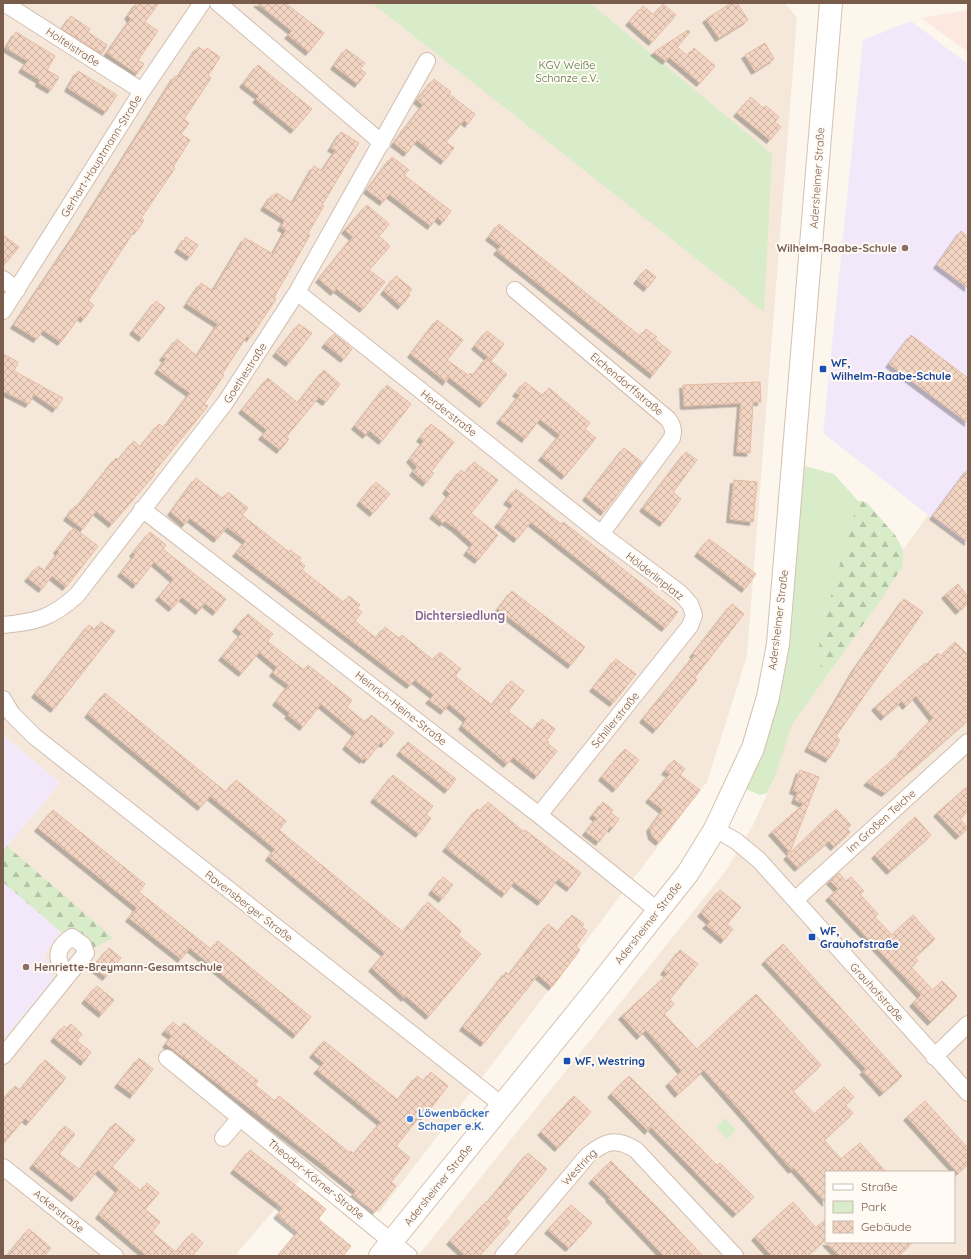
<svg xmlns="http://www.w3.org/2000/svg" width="971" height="1259" viewBox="0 0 971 1259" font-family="Quicksand,sans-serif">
<defs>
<pattern id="forest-firs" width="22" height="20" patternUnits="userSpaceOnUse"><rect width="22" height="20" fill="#d8ecc9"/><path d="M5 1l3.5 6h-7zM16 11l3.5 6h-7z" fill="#b4c2a5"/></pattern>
<pattern id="building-cross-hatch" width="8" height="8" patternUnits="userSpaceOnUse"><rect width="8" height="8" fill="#f3d5c3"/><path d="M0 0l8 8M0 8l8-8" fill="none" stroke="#cab0a1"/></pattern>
<filter id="shadow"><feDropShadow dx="-3.5" dy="3.5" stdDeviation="0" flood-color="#0004"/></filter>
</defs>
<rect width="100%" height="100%" fill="#fdf6ec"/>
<path fill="#f5e8da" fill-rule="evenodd" d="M 3,3 L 785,3 L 797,18 L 747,656 L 707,782 L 379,1213 L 312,1166 L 237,1253 L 240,1256 L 3,1256 L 3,1039 L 53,979 L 44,954 L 61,932 L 3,882 L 3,851 L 60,783 L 3,735 Z
M 928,515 L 968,546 L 968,1256 L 418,1256 L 727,869 L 752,827 L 775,777 L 792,725 L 880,601 L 902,567 L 903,550 ZM 826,1172 L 954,1172 L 954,1242 L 826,1242 Z"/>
<path fill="#fde8e0" d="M 968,10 L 968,52 L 921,18 Z"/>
<path fill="#f3e8fa" d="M 911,21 L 968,64 L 968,546 L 823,433 L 863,40 Z
M 3,735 L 60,783 L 3,851 Z
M 3,882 L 61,932 L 44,954 L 53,979 L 3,1039 Z"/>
<path fill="#d8ecc9" d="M 372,3 L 590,3 L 772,154 L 764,312 Z
M 794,463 L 834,474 L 858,501 L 866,502 L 895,535 L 903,550 L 902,567 L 880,601 L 792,725 L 775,777 L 767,793 L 760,795 L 736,785 L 753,748 Z
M 725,1118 L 736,1130 L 727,1139 L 716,1127 Z"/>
<path fill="url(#forest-firs)" d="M 858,501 L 866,502 L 895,535 L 903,550 L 903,559 L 902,567 L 880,601 L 824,679 L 819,658 L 820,634 Z
M 7,846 L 113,938 L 93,948 L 73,931 L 61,932 L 3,882 L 3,851 Z"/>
<path fill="url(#building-cross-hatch)" stroke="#e6bba3" filter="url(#shadow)" d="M 137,3 L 159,3 L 145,22 L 158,31 L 138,60 L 144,64 L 137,74 L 107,53 L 131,19 L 128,16 Z
M 257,3 L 285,3 L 324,33 L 309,52 L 288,35 L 292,31 Z
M 731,3 L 737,3 L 748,20 L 719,38 L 706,19 Z
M 663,4 L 676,15 L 652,42 L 629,22 L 643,6 L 654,15 Z
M 71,16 L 90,29 L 88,32 L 107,45 L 102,54 L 62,29 Z
M 688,30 L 690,32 L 677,47 L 688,56 L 694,48 L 715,66 L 700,83 L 669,57 L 666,61 L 654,52 Z
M 16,32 L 55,56 L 47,70 L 59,77 L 51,90 L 39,83 L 40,80 L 22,69 L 28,61 L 6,48 Z
M 765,43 L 774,59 L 755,71 L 745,55 Z
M 198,47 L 205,51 L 207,48 L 220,57 L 208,76 L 211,78 L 184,119 L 189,123 L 181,134 L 190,140 L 173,167 L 175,168 L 141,218 L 144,220 L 137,231 L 135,230 L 88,301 L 94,305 L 84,319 L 80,316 L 61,342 L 43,330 L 37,339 L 14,325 L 78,230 L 175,76 L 178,77 Z
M 346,49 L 365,63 L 360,69 L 366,73 L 358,84 L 334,66 Z
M 258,65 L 312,109 L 294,130 L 256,99 L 259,96 L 243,84 Z
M 78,71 L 117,95 L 106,112 L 68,88 Z
M 434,79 L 451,92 L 449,94 L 475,114 L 468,124 L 464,120 L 446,142 L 454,148 L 444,161 L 417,140 L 407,153 L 394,143 L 423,105 L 417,100 Z
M 751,97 L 763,108 L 766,106 L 779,117 L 775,122 L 781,127 L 770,140 L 737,113 Z
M 341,132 L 359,143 L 322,205 L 324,206 L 308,233 L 310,235 L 274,297 L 276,299 L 250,338 L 247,336 L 222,374 L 224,375 L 204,404 L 208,406 L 153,473 L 155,474 L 112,524 L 96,511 L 83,529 L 67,517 L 75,506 L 77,507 L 116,458 L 118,460 L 134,441 L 140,447 L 159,424 L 164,428 L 190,393 L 158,370 L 166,359 L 163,357 L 177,339 L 197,356 L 218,324 L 187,304 L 201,283 L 213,291 L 245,238 L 273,254 L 286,230 L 281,227 L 285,220 L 264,207 L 272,195 L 274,196 L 276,193 L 293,203 L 314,166 L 322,171 L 336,150 L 331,148 Z
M 392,157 L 409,170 L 404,175 L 451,211 L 443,222 L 437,217 L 431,226 L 389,194 L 383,202 L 367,190 Z
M 367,205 L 389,224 L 379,236 L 390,246 L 369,270 L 385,282 L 363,309 L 337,289 L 334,292 L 319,279 L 353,237 L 345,230 Z
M 499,224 L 640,336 L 646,329 L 657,337 L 655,339 L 671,352 L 653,375 L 497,251 L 501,246 L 489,237 Z
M 961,231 L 968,237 L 968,288 L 937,265 Z
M 3,235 L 19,247 L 3,266 Z
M 186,237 L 198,245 L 190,257 L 178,249 Z
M 646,269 L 656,277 L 647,288 L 637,280 Z
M 396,276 L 412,289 L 408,294 L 410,295 L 401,306 L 384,291 Z
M 156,301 L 165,308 L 142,338 L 133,331 Z
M 437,320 L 463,340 L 447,360 L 468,375 L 470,373 L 473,376 L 487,358 L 507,374 L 483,404 L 449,377 L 446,382 L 411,354 Z
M 299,324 L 312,333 L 289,363 L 276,353 Z
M 487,331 L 504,344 L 492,360 L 475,346 Z
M 334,334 L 352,349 L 344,359 L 325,344 Z
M 911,335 L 968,378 L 968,423 L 889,364 Z
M 3,354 L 18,362 L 14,371 L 63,398 L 56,409 L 34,394 L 29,404 L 3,391 Z
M 324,370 L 340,384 L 326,402 L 319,397 L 286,437 L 289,439 L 280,450 L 262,436 L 267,430 L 242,410 L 268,378 L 298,403 Z
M 525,382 L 543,396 L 549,388 L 590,423 L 585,429 L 596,438 L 565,476 L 542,457 L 560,435 L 540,419 L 525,439 L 500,420 L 520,395 L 516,393 Z
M 760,382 L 761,402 L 753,402 L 750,453 L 737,452 L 741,403 L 684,406 L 683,385 Z
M 387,385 L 411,404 L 382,441 L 370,431 L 366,435 L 355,426 Z
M 431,424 L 454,442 L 431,472 L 434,473 L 426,483 L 413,472 L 417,467 L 410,459 L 424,441 L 420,438 Z
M 624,448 L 642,462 L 604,512 L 586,497 Z
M 686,452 L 697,460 L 673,492 L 681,499 L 663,523 L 643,508 Z
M 474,462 L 498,480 L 471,513 L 498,535 L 478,560 L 467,552 L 473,544 L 455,528 L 445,521 L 443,523 L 433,515 L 450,494 L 446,490 L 461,470 L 465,473 Z
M 968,469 L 968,542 L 933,516 Z
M 196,478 L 223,499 L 228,492 L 248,508 L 242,515 L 289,552 L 290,550 L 301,558 L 299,561 L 305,566 L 302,570 L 343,602 L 349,596 L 360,605 L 357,608 L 362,612 L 355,621 L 376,638 L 385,627 L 399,638 L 402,635 L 433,660 L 440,652 L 461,669 L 455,675 L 457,678 L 492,705 L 511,681 L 524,691 L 508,711 L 533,731 L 542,719 L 555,729 L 547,740 L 549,742 L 547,743 L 557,751 L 537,776 L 513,757 L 507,764 L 462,726 L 467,719 L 449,704 L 444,711 L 429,700 L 434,695 L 415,680 L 410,685 L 236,553 L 246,541 L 227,527 L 217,539 L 190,518 L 185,524 L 171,512 Z
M 734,480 L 757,482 L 753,522 L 730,519 Z
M 376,482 L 390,494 L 373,513 L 360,502 Z
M 516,489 L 561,524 L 563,522 L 678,612 L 665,628 L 531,522 L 517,539 L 498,524 L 513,505 L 507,501 Z
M 74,528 L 98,546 L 66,587 L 52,576 L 42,589 L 28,578 L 38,566 L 45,571 L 59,552 L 57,550 Z
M 150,532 L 166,545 L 163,549 L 226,599 L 216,612 L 205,603 L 199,611 L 182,597 L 172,608 L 159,597 L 174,579 L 154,562 L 136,585 L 121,573 L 135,555 L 133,553 Z
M 709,539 L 756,574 L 745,589 L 698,553 Z
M 958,584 L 968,597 L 968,603 L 959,611 L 945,595 Z
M 512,591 L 585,647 L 571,665 L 498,609 Z
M 904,599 L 923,612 L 836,736 L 840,740 L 829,759 L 808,748 L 856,667 Z
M 732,604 L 744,614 L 695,677 L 697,680 L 656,730 L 643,719 L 695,655 L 693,654 Z
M 248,614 L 273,634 L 267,641 L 304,670 L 308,665 L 352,700 L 347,707 L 365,722 L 371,715 L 394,733 L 384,744 L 381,742 L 367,760 L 364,758 L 363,760 L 346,746 L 356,733 L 321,704 L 303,727 L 288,715 L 290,713 L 276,702 L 289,685 L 273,673 L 277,667 L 259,652 L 242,673 L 222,657 L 242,633 L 236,628 Z
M 101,622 L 115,631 L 54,709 L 35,694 L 89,625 L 96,630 Z
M 955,642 L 968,655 L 968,720 L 885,793 L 867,782 L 902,752 L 901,751 L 933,718 L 916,696 L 906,706 L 902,701 L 884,717 L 875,707 L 925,663 L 926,665 L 938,653 L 941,656 Z
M 616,659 L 636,674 L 613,703 L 593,688 Z
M 105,693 L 226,792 L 236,780 L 286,821 L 279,830 L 403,932 L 428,902 L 461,931 L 458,935 L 481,954 L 429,1016 L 406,996 L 405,998 L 372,968 L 385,953 L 269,857 L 275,849 L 210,796 L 201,807 L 88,714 Z
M 408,742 L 456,779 L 448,790 L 400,752 Z
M 625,749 L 639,760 L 616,789 L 602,777 Z
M 674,760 L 685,769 L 680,775 L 700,790 L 659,842 L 652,836 L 650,828 L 663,810 L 649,799 L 670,774 L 665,771 Z
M 800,770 L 819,777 L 790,852 L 772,832 L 804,804 L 795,800 L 798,792 L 793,790 Z
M 393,775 L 433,806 L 426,815 L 431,818 L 419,834 L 374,799 Z
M 968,786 L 968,811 L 960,819 L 968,828 L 959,836 L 937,813 Z
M 488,802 L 524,832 L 525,830 L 581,873 L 570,888 L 558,879 L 541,902 L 514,882 L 505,894 L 446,848 L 477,809 L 480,811 Z
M 603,802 L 613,810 L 611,813 L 619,819 L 612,829 L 610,827 L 599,842 L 586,832 L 597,818 L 593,815 Z
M 836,809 L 851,825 L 847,829 L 850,832 L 834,847 L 829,841 L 798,868 L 787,856 Z
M 53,810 L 145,884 L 139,892 L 211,949 L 218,941 L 311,1017 L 296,1035 L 190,948 L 181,959 L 129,918 L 137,908 L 38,828 Z
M 915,817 L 931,835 L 890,871 L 875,855 Z
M 839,873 L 846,881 L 851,877 L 864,891 L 860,894 L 878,914 L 875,917 L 892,935 L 913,915 L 935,939 L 915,957 L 918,961 L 911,967 L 933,990 L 942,981 L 957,996 L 931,1022 L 913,1003 L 921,995 L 829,897 L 838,889 L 830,881 Z
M 443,877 L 453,885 L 442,899 L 432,891 Z
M 720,890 L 741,907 L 727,924 L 733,929 L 724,940 L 706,925 L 710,921 L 701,913 Z
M 572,915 L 584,924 L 582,927 L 587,931 L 576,946 L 580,950 L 552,987 L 538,975 L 484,1043 L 463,1027 L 506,972 L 509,975 L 548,924 L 558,932 Z
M 783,944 L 902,1076 L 883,1093 L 863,1071 L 866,1069 L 765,961 Z
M 109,948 L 121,958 L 106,977 L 93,967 Z
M 680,950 L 698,964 L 670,999 L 674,1004 L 664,1014 L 697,1049 L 756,994 L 821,1065 L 793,1091 L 814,1114 L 844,1087 L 854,1097 L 845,1105 L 853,1113 L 824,1140 L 841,1159 L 860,1143 L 886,1172 L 826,1172 L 826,1203 L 794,1168 L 792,1170 L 704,1070 L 678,1094 L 669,1083 L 682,1071 L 646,1030 L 640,1036 L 622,1016 L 668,974 L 664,971 Z
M 97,986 L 114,1000 L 102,1014 L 85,1000 Z
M 173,1022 L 180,1028 L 184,1023 L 258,1081 L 255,1085 L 275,1101 L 279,1096 L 350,1153 L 351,1151 L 354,1154 L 381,1122 L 317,1070 L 324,1063 L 313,1054 L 324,1041 L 398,1100 L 417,1076 L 424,1081 L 431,1072 L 448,1086 L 424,1117 L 421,1115 L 396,1146 L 410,1158 L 391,1182 L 396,1186 L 375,1212 L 353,1195 L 356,1191 L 325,1166 L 166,1044 L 172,1036 L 165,1031 Z
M 71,1024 L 82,1034 L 77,1041 L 91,1052 L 84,1062 L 54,1038 L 64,1026 L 67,1028 Z
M 139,1058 L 153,1069 L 133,1095 L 118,1084 Z
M 45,1060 L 66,1078 L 29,1122 L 25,1118 L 3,1144 L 3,1100 L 15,1086 L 20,1090 Z
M 629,1076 L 717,1165 L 720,1163 L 754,1197 L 736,1214 L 651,1127 L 648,1131 L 611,1094 Z
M 574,1096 L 591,1112 L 558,1148 L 541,1132 Z
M 925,1101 L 968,1148 L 968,1164 L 958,1173 L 907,1117 Z
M 115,1123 L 135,1140 L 112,1167 L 141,1191 L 147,1183 L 159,1193 L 145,1209 L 160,1222 L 152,1232 L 176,1252 L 192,1233 L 203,1243 L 192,1256 L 147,1256 L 99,1215 L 119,1189 L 98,1170 L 75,1198 L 33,1165 L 65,1126 L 75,1134 L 59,1154 L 80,1170 Z
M 250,1150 L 326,1209 L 318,1219 L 351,1246 L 343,1256 L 278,1256 L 298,1232 L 277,1215 L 283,1208 L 234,1170 Z
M 528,1153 L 547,1169 L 506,1218 L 510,1222 L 479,1256 L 466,1256 L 450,1241 L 487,1201 L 488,1202 Z
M 611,1161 L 658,1208 L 703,1256 L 664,1256 L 628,1218 L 609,1198 L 610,1197 L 592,1180 Z
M 793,1202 L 816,1228 L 826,1219 L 826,1239 L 807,1256 L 772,1256 L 755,1237 Z
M 571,1205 L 592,1223 L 569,1248 L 548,1230 Z
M 29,1229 L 51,1248 L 44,1256 L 7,1256 Z
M 826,1242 L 913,1242 L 898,1256 L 839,1256 Z"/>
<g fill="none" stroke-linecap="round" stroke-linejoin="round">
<g stroke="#d1beb0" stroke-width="18">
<path id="minor" d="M 4,3 L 142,91
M 218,3 L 382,143
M 3,279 L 17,290
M 515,290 L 668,419 C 673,426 674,430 672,438 L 601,534
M 297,292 L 601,534 L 680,593 L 690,604 L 694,615 L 690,626 L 539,815
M 3,311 L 142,91 L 202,3
M 142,509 L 539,815 L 657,910
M 3,625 C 36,622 52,618 77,595 L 225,403 L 297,292 L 427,61
M 3,699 L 12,714 L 34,736 L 502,1105
M 715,829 L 736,841 L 759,860 L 968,1093
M 795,900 L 968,742
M 3,1056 L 86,953 L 83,945 L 72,937 C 54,949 55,960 68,975
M 934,1057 L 968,1024
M 167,1058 L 409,1256
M 223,1138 L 240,1118
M 3,1167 L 115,1256
M 503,1256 L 588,1155 C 606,1141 616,1137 636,1150 L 735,1256"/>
</g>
<g stroke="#d6c0b0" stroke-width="24">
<path id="secondary" d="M 380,1256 L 589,998 L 688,873 L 715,829 L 753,748 L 768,697 L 778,644 L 831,3"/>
</g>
<use href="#minor" stroke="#fff" stroke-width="16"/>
<use href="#secondary" stroke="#fff" stroke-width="22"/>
</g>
<g fill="#8d6e63" stroke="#fffaf3" stroke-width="1.5">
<circle cx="905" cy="248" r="4"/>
<circle cx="26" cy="967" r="4"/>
</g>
<g fill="#1a4fb4" stroke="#fffaf3" stroke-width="1.5">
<rect x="819" y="365" width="8" height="8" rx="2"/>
<rect x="808" y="933" width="8" height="8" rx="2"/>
<rect x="563" y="1057" width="8" height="8" rx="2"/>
</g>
<circle fill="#3f7fe0" stroke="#fffaf3" stroke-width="1.5" cx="410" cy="1119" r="4"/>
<g text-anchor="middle" stroke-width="4" stroke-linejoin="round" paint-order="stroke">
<g font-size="11" fill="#7a5c4d" stroke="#fffaf3">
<text transform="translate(73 47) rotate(33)" y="4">Holteistraße</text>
<text transform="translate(101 156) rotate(-58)" y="4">Gerhart-Hauptmann-Straße</text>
<text transform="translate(817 178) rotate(-86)" y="4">Adersheimer Straße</text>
<text transform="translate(245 373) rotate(-57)" y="4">Goethestraße</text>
<text transform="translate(627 384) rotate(40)" y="4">Eichendorffstraße</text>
<text transform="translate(449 413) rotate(38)" y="4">Herderstraße</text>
<text transform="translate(655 576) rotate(38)" y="4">Hölderlinplatz</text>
<text transform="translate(778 620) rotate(-83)" y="4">Adersheimer Straße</text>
<text transform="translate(401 708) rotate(38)" y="4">Heinrich-Heine-Straße</text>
<text transform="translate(615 720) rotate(-51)" y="4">Schillerstraße</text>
<text transform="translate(881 821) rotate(-42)" y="4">Im Großen Teiche</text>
<text transform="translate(249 906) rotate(38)" y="4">Ravensberger Straße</text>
<text transform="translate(648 923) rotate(-52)" y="4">Adersheimer Straße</text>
<text transform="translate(877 992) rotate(48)" y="4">Grauhofstraße</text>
<text transform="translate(579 1167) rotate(-47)" y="4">Westring</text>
<text transform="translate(316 1179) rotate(39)" y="4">Theodor-Körner-Straße</text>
<text transform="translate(438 1185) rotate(-51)" y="4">Adersheimer Straße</text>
<text transform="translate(59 1211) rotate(39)" y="4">Ackerstraße</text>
</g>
<g font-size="11" fill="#537a41" stroke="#fffaf3">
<text x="567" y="69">KGV Weiße<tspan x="567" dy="13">Schanze e.V.</tspan></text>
</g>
<g font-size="11" font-weight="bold" fill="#785e54" stroke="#fffaf3" text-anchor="end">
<text x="897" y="252">Wilhelm-Raabe-Schule</text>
<text x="34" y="971" text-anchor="start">Henriette-Breymann-Gesamtschule</text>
</g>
<g font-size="11" font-weight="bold" fill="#164399" stroke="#fffaf3" text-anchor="start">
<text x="831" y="367">WF,<tspan x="831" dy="13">Wilhelm-Raabe-Schule</tspan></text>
<text x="820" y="935">WF,<tspan x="820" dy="13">Grauhofstraße</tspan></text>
<text x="575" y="1065">WF, Westring</text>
</g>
<g font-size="11" font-weight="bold" fill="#366cbe" stroke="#fffaf3" text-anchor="start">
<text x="418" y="1117">Löwenbäcker<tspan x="418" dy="13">Schaper e.K.</tspan></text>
</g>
<g font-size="12" font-weight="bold" fill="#846695" stroke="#fffaf3">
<text x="460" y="620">Dichtersiedlung</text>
</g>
</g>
<rect width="971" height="1259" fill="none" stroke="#7a5c4d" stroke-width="8"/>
<rect x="825" y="1171" width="130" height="72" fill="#fffaf3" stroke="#cabbb1"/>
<rect x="833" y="1184" width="20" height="6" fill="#ffffff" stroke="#cabbb1"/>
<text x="861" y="1191" font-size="12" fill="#7a5c4d">Straße</text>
<rect x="833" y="1201" width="20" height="12" fill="#d8ecc9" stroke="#cabbb1"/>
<text x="861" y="1211" font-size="12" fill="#7a5c4d">Park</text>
<rect x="833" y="1221" width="20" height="12" fill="url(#building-cross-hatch)" stroke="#cabbb1"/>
<text x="861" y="1231" font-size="12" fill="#7a5c4d">Gebäude</text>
</svg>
